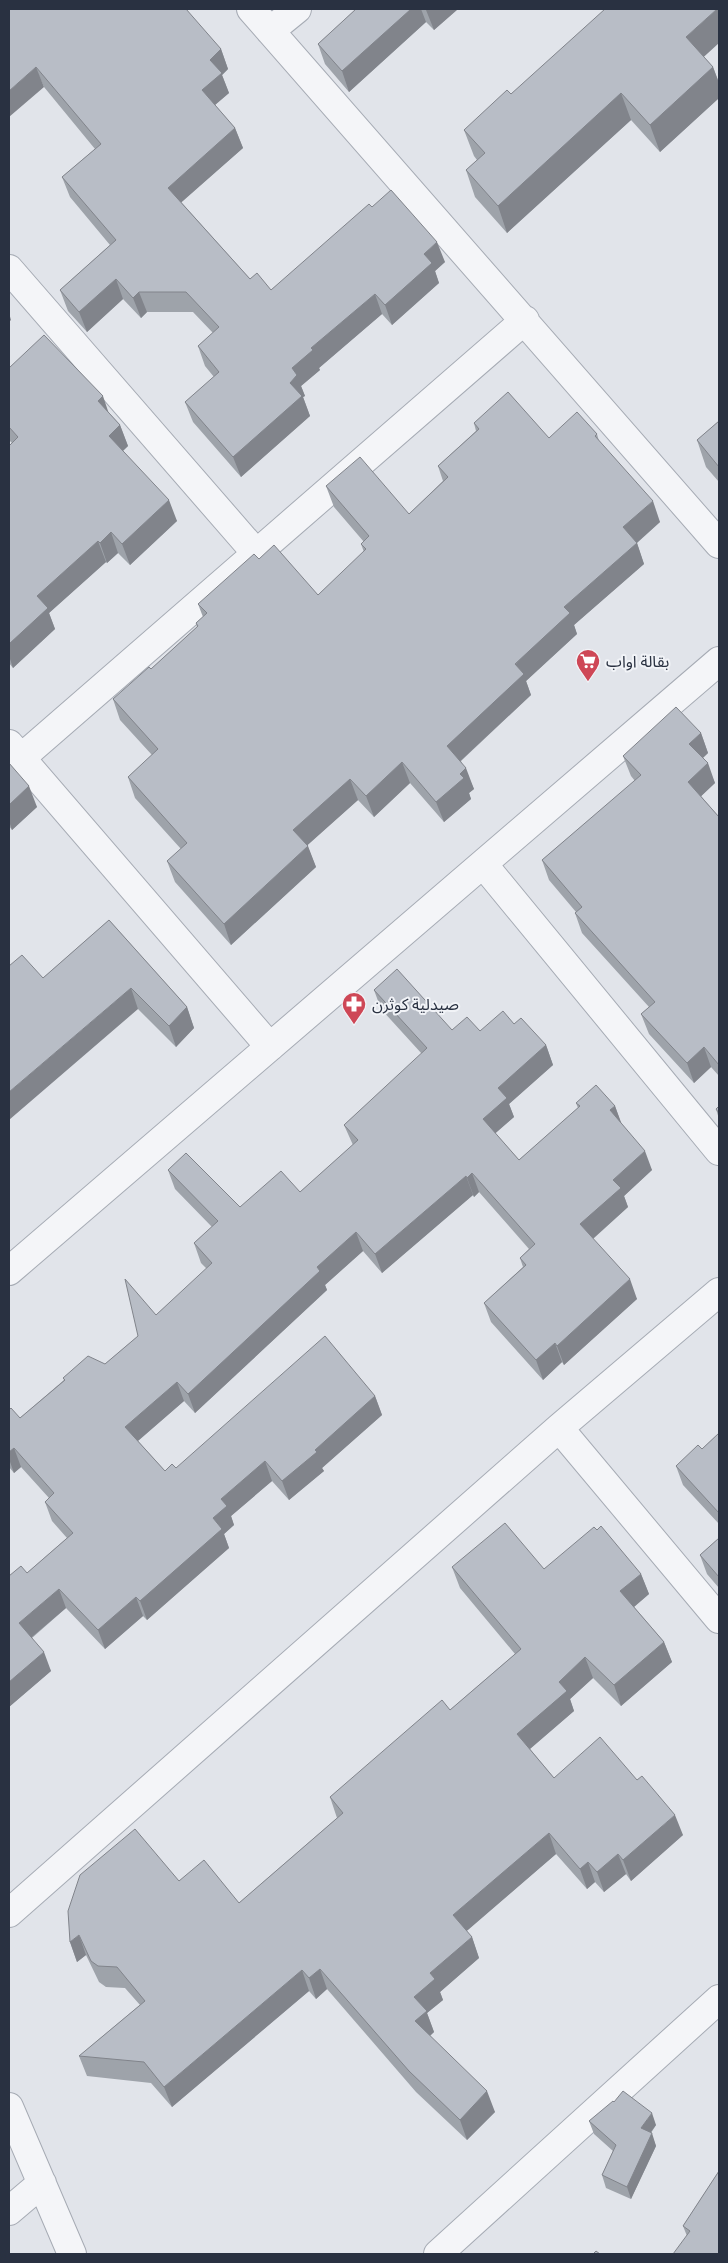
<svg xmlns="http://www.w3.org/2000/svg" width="728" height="2263" viewBox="0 0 728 2263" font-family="'IBM Plex Sans','Noto Sans Arabic',sans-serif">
<rect width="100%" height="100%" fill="#e1e4ea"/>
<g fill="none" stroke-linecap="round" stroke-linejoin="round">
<g stroke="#a6abb4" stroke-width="30">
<path id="minor" d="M 251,9 L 719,544
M 270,31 L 297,9
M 9,269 L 256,553
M 9,744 L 270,1047
M 21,758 L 525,320
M 483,864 L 719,1151
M 9,1271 L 719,661
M 559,1428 L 719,1619
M 9,1913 L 559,1428 L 719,1292
M 9,2107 L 72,2254
M 9,2211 L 42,2183
M 438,2254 L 719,1999"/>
</g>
<use href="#minor" stroke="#f4f5f8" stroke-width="28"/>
</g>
<path fill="#9ea3aa" d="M 9,9 L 221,49 L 228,69 L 222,75 L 229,93 L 215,105 L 235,128 L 243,148 L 181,202 L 250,279 L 271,290 L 372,207 L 445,262 L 435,271 L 439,283 L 392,325 L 382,314 L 319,368 L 320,370 L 301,386 L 305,396 L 303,397 L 310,416 L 241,477 L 193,422 L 185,402 L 214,377 L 205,366 L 198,346 L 213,333 L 193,312 L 147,312 L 141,318 L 123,299 L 87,332 L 68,311 L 60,290 L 110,245 L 70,197 L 62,177 L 95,149 L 44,87 Z
M 356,9 L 458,9 L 434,30 L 426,22 L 349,92 L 325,64 L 318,44 Z
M 704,57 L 713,67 L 719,83 L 719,98 L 660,152 L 631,120 L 507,233 L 475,197 L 466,170 L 477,160 L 474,156 L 464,130 L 511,94 Z
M 9,368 L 109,413 L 120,425 L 128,446 L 123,451 L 177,521 L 130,565 L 118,553 L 107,563 L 106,562 L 49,613 L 55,629 L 13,668 L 9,663 L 9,446 L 12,443 L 9,440 Z
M 719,421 L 719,482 L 706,467 L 697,440 Z
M 474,423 L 549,438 L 597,434 L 599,441 L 660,522 L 637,543 L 644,564 L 574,625 L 577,634 L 526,681 L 531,695 L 461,761 L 474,789 L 469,793 L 471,799 L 444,822 L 410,783 L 374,817 L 358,800 L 307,845 L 316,867 L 231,945 L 175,882 L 167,861 L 181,849 L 135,798 L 128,777 L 152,755 L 120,720 L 113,699 L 151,669 L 197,627 L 196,623 L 203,617 L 198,604 L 259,559 L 318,595 L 364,552 L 361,544 L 364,542 L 334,507 L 326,486 L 409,514 L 443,481 L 438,466 L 476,431 Z
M 701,733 L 708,753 L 703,758 L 715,783 L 701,796 L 719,817 L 719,1076 L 711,1067 L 694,1083 L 649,1034 L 641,1014 L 649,1007 L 582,933 L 575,913 L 576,912 L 549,880 L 542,860 L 635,781 L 631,776 L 623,756 Z
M 9,763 L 37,807 L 12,830 L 9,826 Z
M 109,920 L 187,1007 L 194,1028 L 176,1047 L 138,1009 L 43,978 Z
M 374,990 L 452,1030 L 480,1031 L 514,1024 L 546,1045 L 553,1065 L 509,1104 L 514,1117 L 495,1133 L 519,1160 L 578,1108 L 576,1103 L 615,1106 L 621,1123 L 652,1170 L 624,1196 L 628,1207 L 593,1239 L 637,1299 L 564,1365 L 562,1362 L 543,1380 L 491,1322 L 484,1303 L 523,1267 L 520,1258 L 529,1249 L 479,1192 L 474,1197 L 473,1195 L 382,1273 L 363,1251 L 325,1285 L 327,1290 L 195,1413 L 184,1401 L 138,1441 L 165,1471 L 176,1468 L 375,1396 L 382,1415 L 322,1468 L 324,1471 L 289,1500 L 272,1481 L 231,1516 L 234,1525 L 224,1534 L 229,1548 L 147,1620 L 143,1616 L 105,1649 L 66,1608 L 32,1638 L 51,1671 L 9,1707 L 27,1573 L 67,1538 L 52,1521 L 45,1502 L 49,1498 L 21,1467 L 14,1473 L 9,1467 L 9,1410 L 20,1418 L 64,1380 L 63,1378 L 105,1364 L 138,1336 L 156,1315 L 207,1269 L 201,1263 L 194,1243 L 212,1227 L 175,1189 L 168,1170 L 240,1207 L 300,1192 L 353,1145 L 344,1125 L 422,1054 L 381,1009 Z
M 719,1106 L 719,1119 L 716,1109 Z
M 719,1433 L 719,1524 L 683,1485 L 676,1466 L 702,1449 Z
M 597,1530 L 641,1574 L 649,1594 L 634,1607 L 664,1642 L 672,1662 L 621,1706 L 593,1678 L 570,1699 L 574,1711 L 530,1749 L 554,1778 L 683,1835 L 631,1881 L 626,1874 L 604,1892 L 595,1882 L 587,1889 L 556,1854 L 466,1931 L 472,1937 L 479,1958 L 440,1992 L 443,2000 L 427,2013 L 434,2032 L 430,2036 L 495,2112 L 467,2140 L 416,2092 L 327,1989 L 316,1999 L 309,1991 L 172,2107 L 151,2083 L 87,2076 L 79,2056 L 140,2005 L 125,1988 L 106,1987 L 99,1982 L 86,1955 L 77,1962 L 70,1942 L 179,1881 L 239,1903 L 337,1818 L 330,1797 L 450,1710 L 515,1654 L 460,1588 L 452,1567 L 544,1569 Z
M 719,1538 L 719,1588 L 707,1574 L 700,1555 Z
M 614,2102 L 656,2125 L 651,2133 L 656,2146 L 631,2199 L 606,2188 L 602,2175 L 613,2151 L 594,2134 L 589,2121 Z
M 719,2171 L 719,2254 L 687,2236 L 683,2226 Z"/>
<path fill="#81848b" d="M 411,9 L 421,9 L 426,22 L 349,92 L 342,71 Z
M 428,9 L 458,9 L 434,30 L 426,10 Z
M 717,9 L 719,9 L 719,43 L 696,64 L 686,37 Z
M 221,49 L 228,69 L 222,75 L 229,93 L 209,110 L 202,90 L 210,60 Z
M 36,67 L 44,87 L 9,117 L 9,91 Z
M 713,67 L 719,83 L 719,98 L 660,152 L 650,125 Z
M 621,93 L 631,120 L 507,233 L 498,206 Z
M 235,128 L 243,148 L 175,208 L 168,188 Z
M 437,242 L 445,262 L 435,271 L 439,283 L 392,325 L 385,305 L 424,254 Z
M 116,279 L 123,299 L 87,332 L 79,312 Z
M 139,292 L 147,312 L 141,318 L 133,298 Z
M 375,294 L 382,314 L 319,368 L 320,370 L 301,386 L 305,396 L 303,397 L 310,416 L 241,477 L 233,457 L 290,383 L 292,368 L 311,348 Z
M 9,313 L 11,320 L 9,322 Z
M 103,396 L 110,417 L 98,401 Z
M 120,425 L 128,446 L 116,457 L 109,436 Z
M 169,500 L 177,521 L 130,565 L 122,544 Z
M 653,501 L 660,522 L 631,548 L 623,527 Z
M 111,532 L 118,553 L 107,563 L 100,543 Z
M 98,541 L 106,562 L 49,613 L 55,629 L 13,668 L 9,656 L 9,644 L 37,596 Z
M 637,543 L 644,564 L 574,625 L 577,634 L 526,681 L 531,695 L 455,766 L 447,746 L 564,607 Z
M 701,733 L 708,753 L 696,764 L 689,744 Z
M 402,762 L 410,783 L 374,817 L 366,796 Z
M 708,763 L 715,783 L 695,802 L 688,782 Z
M 466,768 L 474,789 L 469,793 L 471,799 L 444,822 L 436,802 L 460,774 Z
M 350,779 L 358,800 L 301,851 L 293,830 Z
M 29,786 L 37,807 L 12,830 L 9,821 L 9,805 Z
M 308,846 L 316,867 L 231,945 L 224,924 Z
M 131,988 L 138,1009 L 9,1120 L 9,1092 Z
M 187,1007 L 194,1028 L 176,1047 L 169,1026 Z
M 546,1045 L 553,1065 L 509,1104 L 514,1117 L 490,1138 L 483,1119 L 498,1088 Z
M 704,1047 L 711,1067 L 694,1083 L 687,1063 Z
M 615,1106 L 622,1125 L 610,1110 Z
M 645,1151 L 652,1170 L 624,1196 L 628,1207 L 587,1244 L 580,1224 L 613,1180 Z
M 472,1173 L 479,1192 L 474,1197 L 467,1178 Z
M 466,1176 L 473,1195 L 382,1273 L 375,1254 Z
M 356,1232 L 363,1251 L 325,1285 L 327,1290 L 195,1413 L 188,1394 L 317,1267 Z
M 630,1279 L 637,1299 L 564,1365 L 557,1346 Z
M 555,1343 L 562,1362 L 543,1380 L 536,1360 Z
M 177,1382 L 184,1401 L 132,1446 L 125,1427 Z
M 375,1396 L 382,1415 L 322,1468 L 324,1471 L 289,1500 L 282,1481 L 315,1450 Z
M 14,1448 L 21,1467 L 14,1473 L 9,1459 L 9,1452 Z
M 265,1461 L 272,1481 L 231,1516 L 234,1525 L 224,1534 L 229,1548 L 147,1620 L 140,1601 L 213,1518 L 221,1499 Z
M 641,1574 L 649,1594 L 628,1612 L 620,1591 Z
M 59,1589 L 66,1608 L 26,1642 L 19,1623 Z
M 136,1597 L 143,1616 L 105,1649 L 98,1630 Z
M 664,1642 L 672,1662 L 621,1706 L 614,1685 Z
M 44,1652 L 51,1671 L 9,1707 L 9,1682 Z
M 585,1657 L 593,1678 L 570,1699 L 574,1711 L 524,1754 L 517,1734 L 559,1682 Z
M 675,1815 L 683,1835 L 631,1881 L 623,1860 Z
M 549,1833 L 556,1854 L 461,1936 L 453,1915 Z
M 618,1854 L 626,1874 L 604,1892 L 597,1872 Z
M 588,1862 L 595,1882 L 587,1889 L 580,1869 Z
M 79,1935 L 86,1955 L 77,1962 L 70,1942 Z
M 472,1937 L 479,1958 L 440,1992 L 443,2000 L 427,2013 L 434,2032 L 423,2042 L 415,2021 L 414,1997 L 430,1973 Z
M 320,1969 L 327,1989 L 316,1999 L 309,1978 Z
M 302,1970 L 309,1991 L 172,2107 L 164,2087 Z
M 487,2091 L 495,2112 L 467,2140 L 460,2120 Z
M 652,2113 L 656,2125 L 645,2140 L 641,2128 Z
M 652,2133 L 656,2146 L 631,2199 L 627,2187 Z"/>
<path fill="#b8bdc6" stroke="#81848b" d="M 9,9 L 186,9 L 221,49 L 210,60 L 222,73 L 202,90 L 235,128 L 168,188 L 250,279 L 257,273 L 271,290 L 369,204 L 372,207 L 391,190 L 437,242 L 424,254 L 432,263 L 385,305 L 375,294 L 311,348 L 313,350 L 292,368 L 297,375 L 290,383 L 302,396 L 233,457 L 185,402 L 219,372 L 198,346 L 219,327 L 186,292 L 139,292 L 133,298 L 116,279 L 79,312 L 60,290 L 116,240 L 62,177 L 101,144 L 36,67 L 9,91 Z
M 356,9 L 411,9 L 342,71 L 318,44 Z
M 605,9 L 717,9 L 686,37 L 713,67 L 650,125 L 621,93 L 498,206 L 466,170 L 485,153 L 464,130 L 507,90 L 511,94 Z
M 44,335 L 103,396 L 98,401 L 120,425 L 109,436 L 169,500 L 122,544 L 111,532 L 100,543 L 98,541 L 37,596 L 48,608 L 9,644 L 9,446 L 18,437 L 9,427 L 9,368 Z
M 508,392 L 549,438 L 577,412 L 597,434 L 595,436 L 653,501 L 623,527 L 637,543 L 564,607 L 570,613 L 515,664 L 524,674 L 447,746 L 466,768 L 460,774 L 464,778 L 436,802 L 402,762 L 366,796 L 350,779 L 293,830 L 308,846 L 224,924 L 167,861 L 187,843 L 128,777 L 158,749 L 113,699 L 149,667 L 151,669 L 198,626 L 196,623 L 207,613 L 198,604 L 254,554 L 259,559 L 274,545 L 318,595 L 366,549 L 361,544 L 369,536 L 326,486 L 360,457 L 409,514 L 448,477 L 438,466 L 479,429 L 474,423 Z
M 719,421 L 719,467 L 697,440 Z
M 676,707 L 701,733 L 689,744 L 708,763 L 688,782 L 719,817 L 719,1065 L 704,1047 L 687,1063 L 641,1014 L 655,1002 L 575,913 L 582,907 L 542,860 L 641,775 L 623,756 Z
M 9,763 L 29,786 L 9,805 Z
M 109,920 L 187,1007 L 169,1026 L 131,988 L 9,1092 L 9,966 L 22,955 L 43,978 Z
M 397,969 L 452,1030 L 467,1017 L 480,1031 L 503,1011 L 514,1024 L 521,1018 L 546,1045 L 498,1088 L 507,1098 L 483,1119 L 519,1160 L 580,1106 L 576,1103 L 596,1085 L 615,1106 L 610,1110 L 645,1151 L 613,1180 L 621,1188 L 580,1224 L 630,1279 L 557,1346 L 555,1343 L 536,1360 L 484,1303 L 526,1265 L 520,1258 L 535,1244 L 472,1173 L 467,1178 L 466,1176 L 375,1254 L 356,1232 L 317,1267 L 320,1271 L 188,1394 L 177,1382 L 125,1427 L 165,1471 L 172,1464 L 176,1468 L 325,1336 L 375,1396 L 315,1450 L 317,1452 L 282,1481 L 265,1461 L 221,1499 L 227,1506 L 213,1518 L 222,1529 L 140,1601 L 136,1597 L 98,1630 L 59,1589 L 19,1623 L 44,1652 L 9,1682 L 9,1576 L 21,1566 L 27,1573 L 73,1533 L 45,1502 L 54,1493 L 14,1448 L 9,1452 L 9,1410 L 11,1408 L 20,1418 L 65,1380 L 63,1378 L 88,1356 L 105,1364 L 138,1336 L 125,1279 L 156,1315 L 212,1263 L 194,1243 L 218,1221 L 168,1170 L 186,1153 L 240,1207 L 281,1171 L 300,1192 L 358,1140 L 344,1125 L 427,1048 L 374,990 Z
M 719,1106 L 719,1113 L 716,1109 Z
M 719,1433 L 719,1513 L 676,1466 L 698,1445 L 702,1449 Z
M 505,1523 L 544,1569 L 594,1527 L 597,1530 L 601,1526 L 641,1574 L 620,1591 L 664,1642 L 614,1685 L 585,1657 L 559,1682 L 567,1691 L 517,1734 L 554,1778 L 600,1737 L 637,1780 L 642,1776 L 675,1815 L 623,1860 L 618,1854 L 597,1872 L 588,1862 L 580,1869 L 549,1833 L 453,1915 L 472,1937 L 430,1973 L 435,1979 L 414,1997 L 427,2011 L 415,2021 L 487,2091 L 460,2120 L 409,2071 L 320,1969 L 309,1978 L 302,1970 L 164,2087 L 144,2062 L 79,2056 L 145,2001 L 117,1967 L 98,1966 L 91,1961 L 79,1935 L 70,1942 L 68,1911 L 80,1875 L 135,1829 L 179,1881 L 204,1860 L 239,1903 L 343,1813 L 330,1797 L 442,1700 L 450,1710 L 521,1649 L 452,1567 Z
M 719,1538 L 719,1577 L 700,1555 Z
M 623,2091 L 652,2113 L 641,2128 L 652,2133 L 627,2187 L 602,2175 L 616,2145 L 589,2121 L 613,2101 L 614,2102 Z
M 719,2171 L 719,2254 L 673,2254 L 690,2231 L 683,2226 Z
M 596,2251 L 600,2254 L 593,2254 Z"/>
<defs>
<g id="supermarket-pin" transform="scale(1.25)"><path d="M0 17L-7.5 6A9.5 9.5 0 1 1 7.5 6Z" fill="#ce4756" stroke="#f1f3f7"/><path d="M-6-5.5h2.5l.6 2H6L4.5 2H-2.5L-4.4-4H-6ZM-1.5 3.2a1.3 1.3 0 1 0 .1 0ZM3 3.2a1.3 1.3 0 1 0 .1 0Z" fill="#fff"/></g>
<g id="pharmacy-pin" transform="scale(1.25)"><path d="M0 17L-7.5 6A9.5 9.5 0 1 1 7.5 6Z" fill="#ce4756" stroke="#f1f3f7"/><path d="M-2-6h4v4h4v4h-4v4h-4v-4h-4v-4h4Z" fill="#fff"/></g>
</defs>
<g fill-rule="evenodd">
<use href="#supermarket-pin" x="588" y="661"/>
<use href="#pharmacy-pin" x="354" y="1004"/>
</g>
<g text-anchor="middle" stroke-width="4" stroke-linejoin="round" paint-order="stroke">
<g font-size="16" fill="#293141" stroke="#f1f3f7" text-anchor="start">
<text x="606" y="667">بقالة اواب</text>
<text x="372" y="1010">صيدلية كوثرن</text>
</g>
</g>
<rect width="728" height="2263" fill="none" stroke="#293141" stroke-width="20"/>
</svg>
